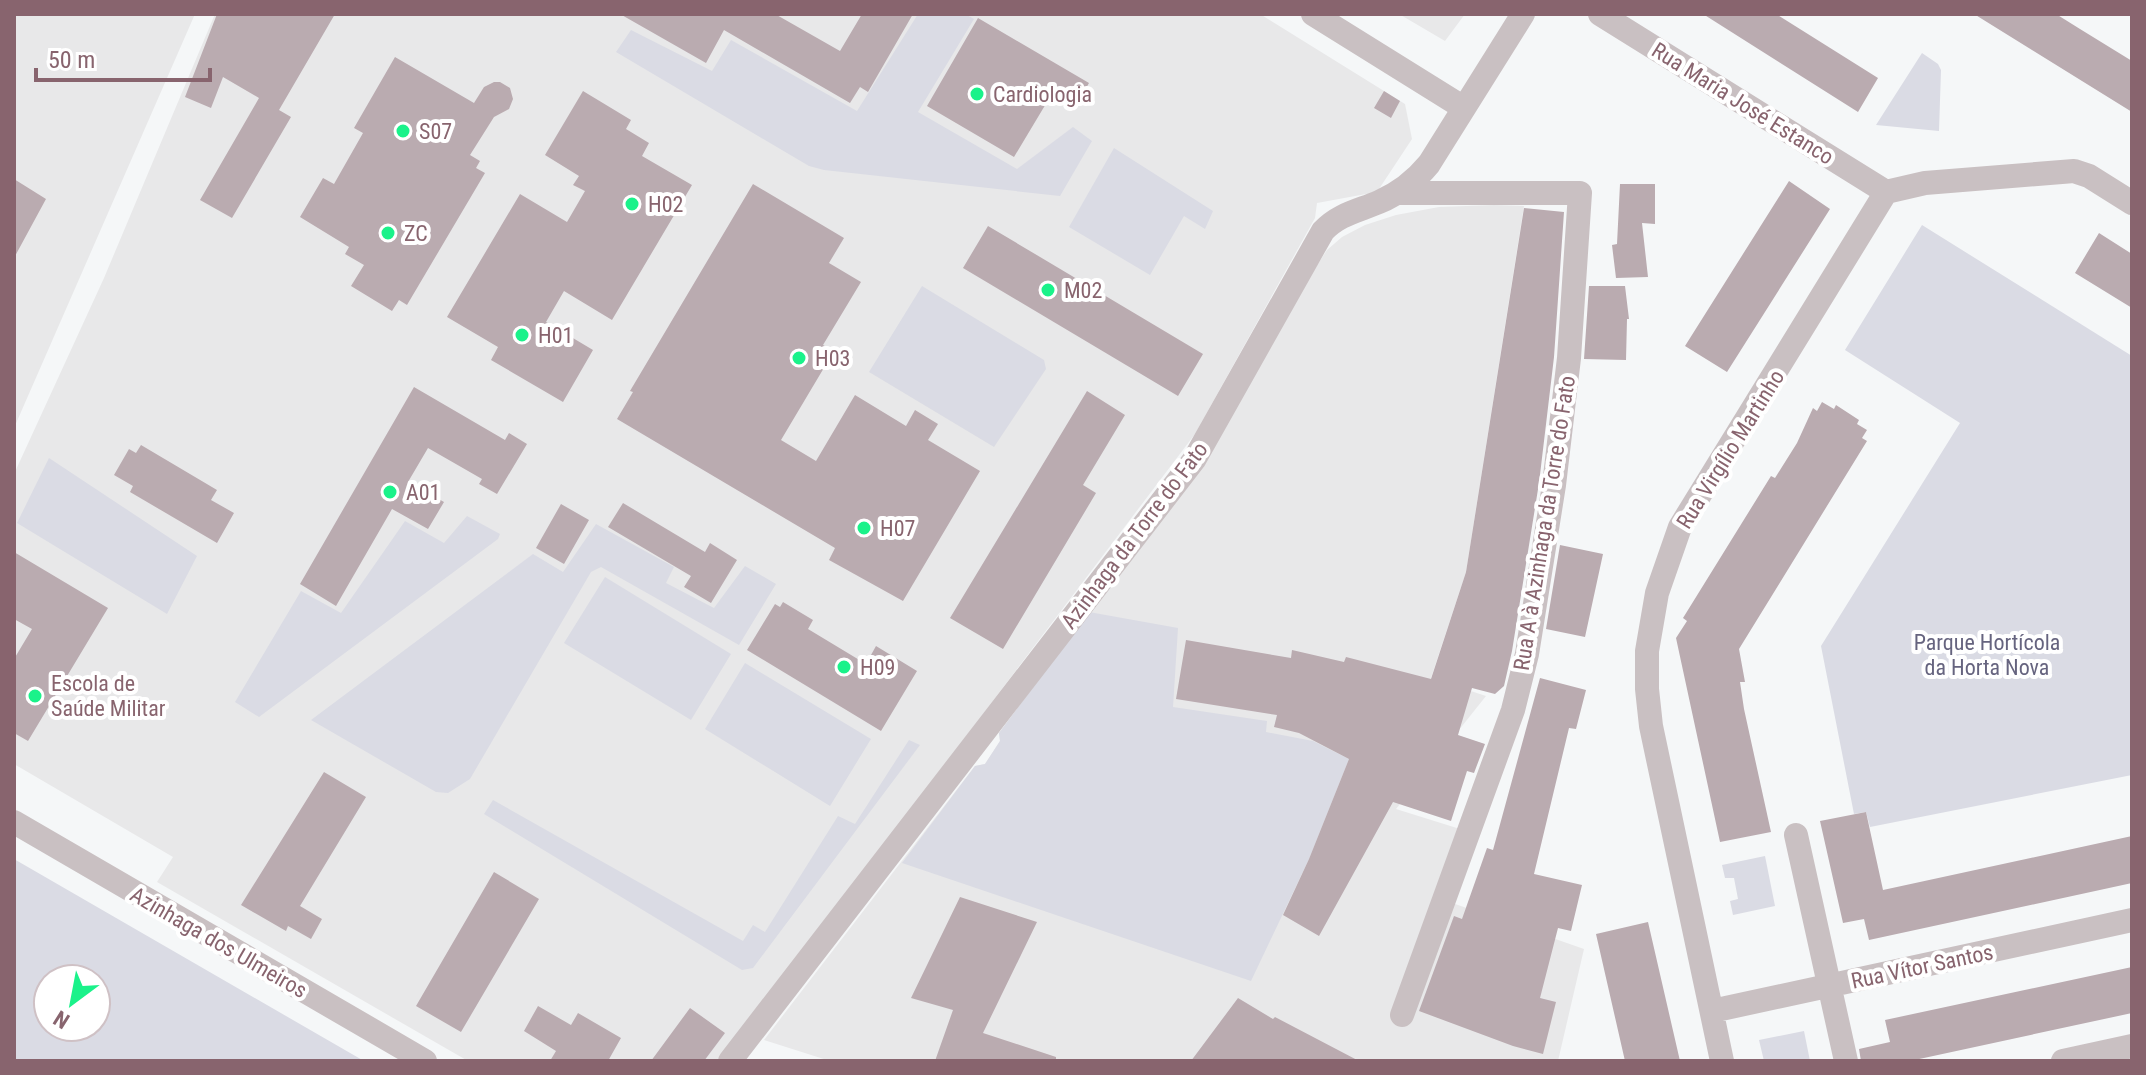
<svg xmlns="http://www.w3.org/2000/svg" width="2146" height="1075" viewBox="0 0 2146 1075" font-family="'Roboto Condensed',sans-serif">
<rect width="100%" height="100%" fill="#f5f7f8"/>
<path fill="#e8e8e9" d="M 14,14 L 195,14 L 14,428 Z
M 215,14 L 1260,14 L 1405,104 L 1412,139 L 1377,192 L 1317,203 L 1315,218 L 1195,434 L 720,1061 L 468,1061 L 157,882 L 173,857 L 14,764 L 14,474 L 104,278 Z
M 1399,14 L 1465,14 L 1445,41 Z
M 1494,205 L 1524,206 L 1466,572 L 1431,678 L 1486,696 L 1396,809 L 1460,829 L 1438,898 L 1584,949 L 1558,1061 L 830,1061 L 764,1040 L 975,766 L 985,764 L 1000,741 L 999,733 L 1089,612 L 1327,250 L 1342,237 L 1365,225 L 1396,215 L 1439,207 Z"/>
<path fill="#dadbe4" fill-rule="evenodd" d="M 918,14 L 965,14 L 974,19 L 918,112 L 1017,169 L 1073,127 L 1092,141 L 1060,196 L 824,170 L 809,166 L 616,52 L 631,30 L 712,71 L 731,40 L 857,111 Z
M 1922,53 L 1938,64 L 1941,70 L 1939,131 L 1876,125 Z
M 1114,148 L 1213,211 L 1205,229 L 1184,216 L 1150,275 L 1069,227 Z
M 1922,225 L 2132,356 L 2132,775 L 1870,827 L 1866,812 L 1854,814 L 1821,646 L 1960,423 L 1845,350 Z
M 922,286 L 1044,360 L 1046,369 L 994,447 L 869,372 Z
M 49,458 L 197,556 L 167,614 L 17,523 Z
M 467,516 L 500,534 L 498,539 L 259,717 L 235,702 L 301,591 L 341,613 L 405,521 L 444,543 Z
M 596,524 L 674,567 L 666,583 L 714,608 L 745,566 L 776,584 L 739,645 L 601,567 L 591,572 L 470,779 L 448,793 L 436,792 L 311,720 L 533,554 L 563,572 Z
M 605,577 L 731,654 L 691,720 L 564,643 Z
M 1089,612 L 1178,628 L 1173,707 L 1267,721 L 1266,732 L 1313,741 L 1349,759 L 1309,859 L 1251,981 L 902,863 L 975,766 L 985,764 L 1000,741 L 999,733 Z
M 745,663 L 871,739 L 830,806 L 705,729 Z
M 909,740 L 920,745 L 753,968 L 742,970 L 484,814 L 493,800 L 743,941 L 753,925 L 765,932 L 838,816 L 855,824 Z
M 1765,856 L 1775,906 L 1733,915 L 1730,901 L 1738,899 L 1734,878 L 1725,878 L 1722,865 Z
M 14,859 L 364,1061 L 14,1061 ZM 48,979 L 96,979 L 96,1027 L 48,1027 Z
M 1804,1031 L 1810,1061 L 1764,1061 L 1759,1040 Z"/>
<path fill="#baabb0" d="M 217,14 L 335,14 L 279,110 L 291,117 L 232,218 L 200,200 L 259,98 L 223,77 L 211,108 L 185,97 Z
M 620,14 L 775,14 L 840,51 L 862,14 L 913,14 L 868,92 L 860,87 L 850,103 L 724,30 L 706,63 Z
M 1703,14 L 1776,14 L 1878,78 L 1858,112 Z
M 1974,14 L 2056,14 L 2080,29 L 2132,61 L 2132,112 Z
M 978,18 L 1089,83 L 1073,111 L 1050,97 L 1014,157 L 927,106 Z
M 395,57 L 474,103 L 484,87 L 494,82 L 500,82 L 510,88 L 513,99 L 509,109 L 494,117 L 470,155 L 480,161 L 476,168 L 485,173 L 407,305 L 399,300 L 392,311 L 351,286 L 364,265 L 345,254 L 349,247 L 300,217 L 323,178 L 334,184 L 363,133 L 354,128 Z
M 583,91 L 631,120 L 626,129 L 649,143 L 642,156 L 692,185 L 612,320 L 564,291 L 546,322 L 593,350 L 563,402 L 491,360 L 498,347 L 447,317 L 520,194 L 567,222 L 585,191 L 573,185 L 579,176 L 545,155 Z
M 1384,91 L 1400,101 L 1391,118 L 1374,108 Z
M 14,179 L 46,199 L 14,258 Z
M 1789,181 L 1830,209 L 1727,372 L 1685,346 Z
M 753,184 L 844,238 L 829,263 L 861,282 L 823,345 L 834,351 L 781,440 L 816,461 L 855,395 L 906,426 L 915,410 L 938,424 L 928,440 L 980,471 L 903,601 L 829,560 L 835,548 L 617,419 L 633,392 L 630,391 Z
M 1620,184 L 1655,184 L 1655,224 L 1642,223 L 1648,277 L 1616,278 L 1612,245 L 1617,244 Z
M 1524,208 L 1564,212 L 1554,357 L 1539,483 L 1512,651 L 1504,686 L 1495,694 L 1472,688 L 1458,735 L 1485,744 L 1474,773 L 1467,771 L 1451,821 L 1393,802 L 1319,936 L 1283,915 L 1309,859 L 1349,759 L 1299,733 L 1274,727 L 1277,715 L 1176,699 L 1186,640 L 1291,658 L 1292,650 L 1344,662 L 1346,657 L 1431,679 L 1466,572 Z
M 988,226 L 1203,354 L 1178,396 L 963,268 Z
M 2099,233 L 2132,254 L 2132,308 L 2075,273 Z
M 1589,286 L 1625,286 L 1629,319 L 1627,319 L 1626,360 L 1584,359 Z
M 414,387 L 505,440 L 509,433 L 527,444 L 497,494 L 479,484 L 482,479 L 428,448 L 408,482 L 444,502 L 428,529 L 392,509 L 336,606 L 300,584 Z
M 1087,391 L 1125,415 L 1083,485 L 1096,493 L 1003,649 L 950,618 Z
M 1822,402 L 1834,409 L 1836,405 L 1859,420 L 1857,424 L 1867,430 L 1862,438 L 1867,441 L 1739,649 L 1745,682 L 1740,682 L 1744,709 L 1771,832 L 1720,842 L 1676,638 L 1687,621 L 1683,618 L 1771,476 L 1775,478 L 1797,443 L 1813,408 L 1817,411 Z
M 141,445 L 217,490 L 211,500 L 234,513 L 217,543 L 130,492 L 133,486 L 114,475 L 129,449 L 136,453 Z
M 623,503 L 705,552 L 710,543 L 737,560 L 711,603 L 684,587 L 691,576 L 608,527 Z
M 561,504 L 589,520 L 564,564 L 536,548 Z
M 1560,545 L 1603,554 L 1585,637 L 1546,629 Z
M 14,552 L 108,608 L 28,741 L 14,733 L 14,659 L 32,629 L 14,619 Z
M 783,602 L 813,620 L 808,629 L 866,664 L 876,646 L 917,671 L 881,731 L 747,650 L 775,604 L 780,607 Z
M 1540,678 L 1586,690 L 1576,729 L 1569,728 L 1534,874 L 1582,885 L 1571,931 L 1558,928 L 1540,998 L 1556,1002 L 1543,1054 L 1513,1046 L 1419,1011 L 1454,916 L 1462,919 L 1487,848 L 1493,850 Z
M 324,772 L 366,797 L 300,906 L 322,919 L 311,939 L 288,926 L 286,931 L 241,905 Z
M 1866,812 L 1883,890 L 2132,836 L 2132,883 L 1869,940 L 1864,919 L 1843,923 L 1820,821 Z
M 494,872 L 539,899 L 461,1032 L 416,1006 Z
M 960,897 L 1037,922 L 983,1033 L 1056,1057 L 1056,1061 L 935,1061 L 953,1010 L 911,998 Z
M 1648,922 L 1680,1061 L 1625,1061 L 1596,934 Z
M 2132,967 L 2132,1013 L 1910,1061 L 1861,1061 L 1859,1049 L 1890,1042 L 1885,1020 Z
M 1238,998 L 1273,1019 L 1275,1017 L 1359,1061 L 1191,1061 Z
M 538,1006 L 571,1025 L 578,1013 L 621,1038 L 608,1061 L 550,1061 L 556,1051 L 524,1031 Z
M 690,1008 L 725,1033 L 704,1061 L 651,1061 Z"/>
<g fill="none" stroke-linecap="round" stroke-linejoin="round">
<path stroke="#c9c0c2" stroke-width="24" d="M 1313,14 L 1464,108
M 1600,14 L 1886,192
M 1886,192 L 1925,183 L 2074,171 L 2089,176 L 2132,203
M 1399,193 L 1580,193 L 1569,358 L 1554,485 L 1527,654 L 1513,710 L 1402,1015
M 14,822 L 425,1061
M 1796,835 L 1846,1061
M 1712,1011 L 2132,920
M 730,1061 L 1194,460 L 1323,231 C 1339,214 1358,211 1379,202 C 1400,193 1415,181 1429,164 L 1523,14
M 1722,1061 L 1651,726 L 1647,689 L 1647,651 L 1657,593 L 1680,527 L 1886,192
M 2063,1061 L 2132,1046"/>
</g>
<g fill="#1af28a" stroke="#fff" stroke-width="3">
<circle cx="977" cy="94" r="8"/>
<circle cx="403" cy="131" r="8"/>
<circle cx="632" cy="204" r="8"/>
<circle cx="388" cy="233" r="8"/>
<circle cx="1048" cy="290" r="8"/>
<circle cx="522" cy="335" r="8"/>
<circle cx="799" cy="358" r="8"/>
<circle cx="390" cy="492" r="8"/>
<circle cx="864" cy="528" r="8"/>
<circle cx="844" cy="667" r="8"/>
<circle cx="35" cy="696" r="8"/>
</g>
<g text-anchor="middle" stroke-width="8" stroke-linejoin="round" paint-order="stroke">
<g font-size="22" fill="#88646e" stroke="#fff" text-anchor="start">
<text x="993" y="102">Cardiologia</text>
<text x="419" y="139">S07</text>
<text x="648" y="212">H02</text>
<text x="404" y="241">ZC</text>
<text x="1064" y="298">M02</text>
<text x="538" y="343">H01</text>
<text x="815" y="366">H03</text>
<text x="406" y="500">A01</text>
<text x="880" y="536">H07</text>
<text x="860" y="675">H09</text>
<text x="51" y="691">Escola de<tspan x="51" dy="25">Saúde Militar</tspan></text>
</g>
<g font-size="22" fill="#88646e" stroke="#fff">
<text transform="translate(1743 103) rotate(32)" y="8">Rua Maria José Estanco</text>
<text transform="translate(1730 449) rotate(-58)" y="8">Rua Virgílio Martinho</text>
<text transform="translate(1544 523) rotate(-81)" y="8">Rua A à Azinhaga da Torre do Fato</text>
<text transform="translate(1134 535) rotate(-53)" y="8">Azinhaga da Torre do Fato</text>
<text transform="translate(219 942) rotate(30)" y="8">Azinhaga dos Ulmeiros</text>
<text transform="translate(1922 966) rotate(-12)" y="8">Rua Vítor Santos</text>
</g>
<g font-size="22" fill="#66647f" stroke="#fff">
<text x="1987" y="650">Parque Hortícola<tspan x="1987" dy="25">da Horta Nova</tspan></text>
</g>
</g>
<rect width="2146" height="1075" fill="none" stroke="#88646e" stroke-width="32"/>
<g transform="translate(72 1003) rotate(212)"><circle r="38" fill="#ffffff" stroke="#cfc1c5" stroke-width="2"/>
<path d="M0-6L14 30L0 20L-14 30Z" fill="#1af28a"/>
<text y="-12" font-size="22" font-weight="bold" text-anchor="middle" fill="#88646e">N</text>
</g>
<path d="M36 68v12h174v-12" fill="none" stroke="#88646e" stroke-width="4"/>
<text x="48" y="68" font-size="24" fill="#88646e" stroke="#ffffff" stroke-width="6" paint-order="stroke">50 m</text>
</svg>
